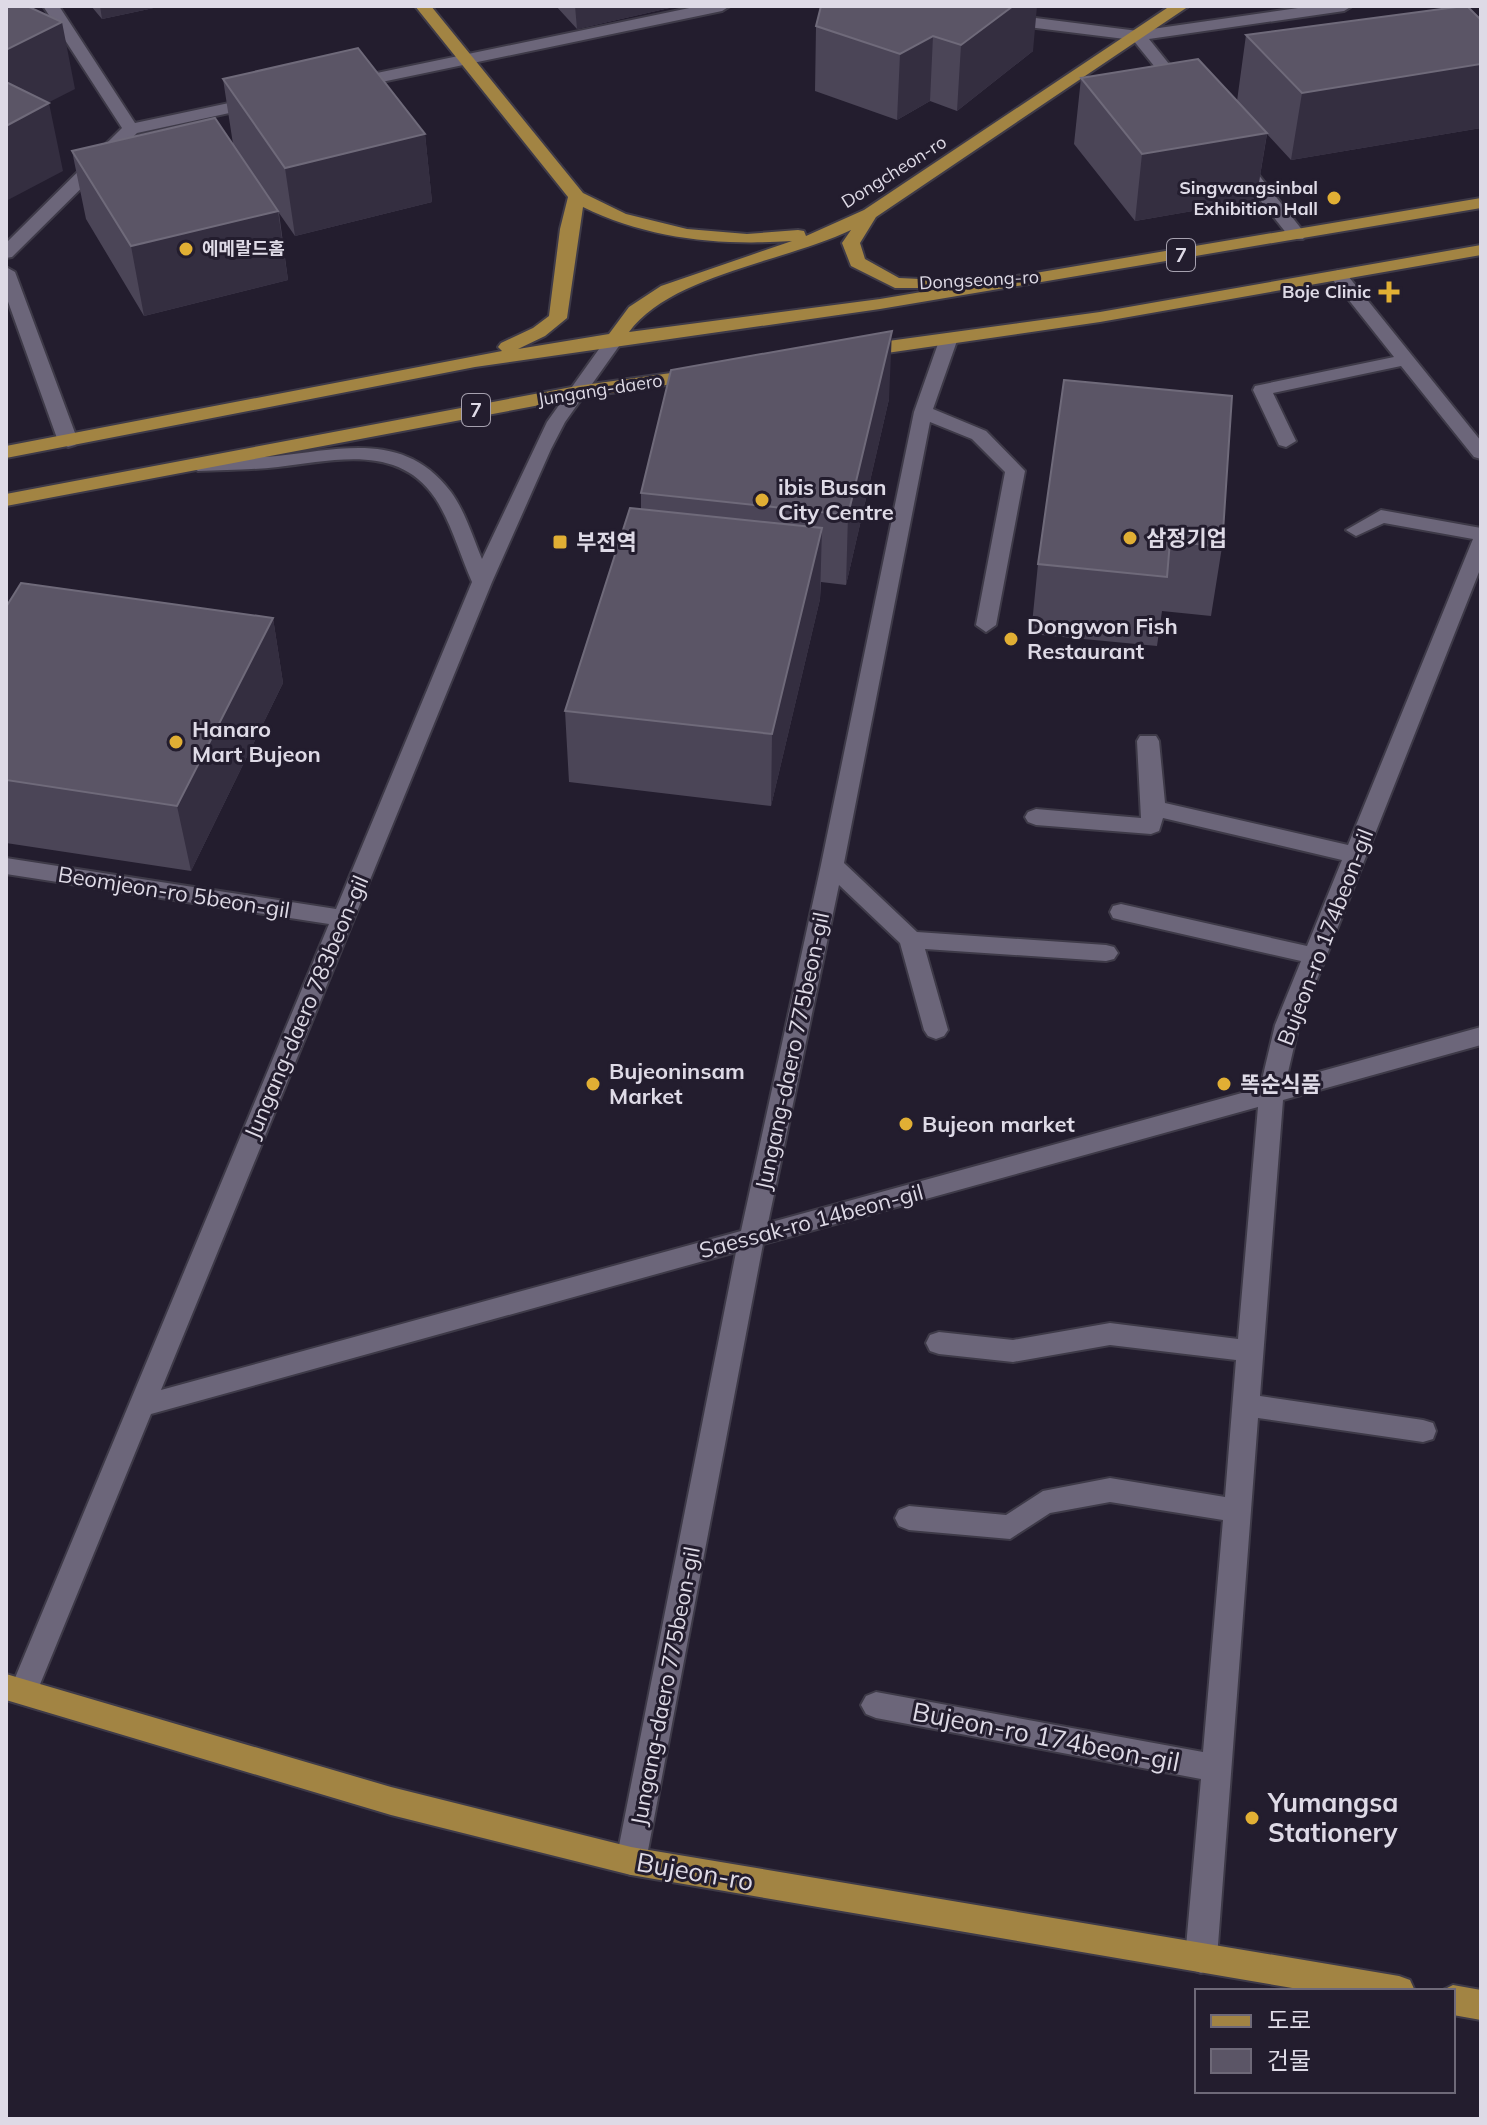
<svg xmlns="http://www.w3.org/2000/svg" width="1487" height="2125" viewBox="0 0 1487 2125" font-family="Mulish,'Noto Sans KR',sans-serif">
<rect width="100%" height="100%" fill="#231d2e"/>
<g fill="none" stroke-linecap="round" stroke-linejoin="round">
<g stroke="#3e3a48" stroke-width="4">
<path id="minor" d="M 43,6 L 59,6 L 135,123 L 257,97 L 265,102 L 257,107 L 137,133 L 12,257 L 6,258 L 6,243 L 122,128 Z
M 699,6 L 730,6 L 722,11 L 348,89 L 340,84 L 348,79 Z
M 1312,6 L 1352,6 L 1344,11 L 1149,39 L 1190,90 L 1182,95 L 1176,93 L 1133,40 L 1004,24 L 996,19 L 1004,14 L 1138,31 Z
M 1240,158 L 1246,159 L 1303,231 L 1306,235 L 1303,239 L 1291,239 L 1234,167 L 1232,163 L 1234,159 Z
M 6,267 L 15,272 L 78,441 L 75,445 L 68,447 L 58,441 L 6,296 Z
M 1338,270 L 1344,271 L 1481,441 L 1481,459 L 1474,457 L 1401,366 L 1273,393 L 1296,441 L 1286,447 L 1279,445 L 1253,390 L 1255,386 L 1394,357 L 1329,275 Z
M 949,333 L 958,338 L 933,409 L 986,431 L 1025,471 L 996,625 L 986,632 L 976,625 L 1005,472 L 972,439 L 930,422 L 844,863 L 917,932 L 1106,945 L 1114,947 L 1118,953 L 1114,959 L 1106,961 L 925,949 L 948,1030 L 944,1036 L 936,1039 L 928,1036 L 924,1030 L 900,943 L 839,885 L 768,1223 L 1260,1088 L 1275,1025 L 1301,961 L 1121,920 L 1113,918 L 1110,912 L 1113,906 L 1121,904 L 1307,946 L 1342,860 L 1163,818 L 1159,831 L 1151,834 L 1036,825 L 1028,822 L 1025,817 L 1028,812 L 1036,809 L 1141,818 L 1137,741 L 1140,736 L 1156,736 L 1159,741 L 1165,803 L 1348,845 L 1473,539 L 1384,523 L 1356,536 L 1346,530 L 1381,510 L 1481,528 L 1481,567 L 1299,1025 L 1286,1081 L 1481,1027 L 1481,1045 L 1283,1100 L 1260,1396 L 1423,1420 L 1433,1423 L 1436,1431 L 1433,1439 L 1423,1442 L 1258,1418 L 1217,1958 L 1212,1969 L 1201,1973 L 1190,1969 L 1185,1958 L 1201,1779 L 876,1718 L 866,1714 L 861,1705 L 866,1696 L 876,1692 L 1203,1752 L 1223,1520 L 1110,1502 L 1050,1513 L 1010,1539 L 909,1530 L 899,1526 L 895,1518 L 899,1510 L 909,1506 L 1006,1515 L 1043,1491 L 1110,1478 L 1225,1497 L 1236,1360 L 1110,1345 L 1013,1362 L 939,1354 L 930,1351 L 926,1343 L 930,1335 L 939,1332 L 1013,1340 L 1110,1323 L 1238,1339 L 1258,1107 L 763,1244 L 646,1861 L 642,1871 L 631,1875 L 620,1871 L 616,1861 L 736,1252 L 151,1414 L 34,1699 L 24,1703 L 14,1699 L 10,1690 L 329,924 L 6,874 L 6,858 L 336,909 L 472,582 C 460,555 451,522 435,498 C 398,443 333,461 278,467 C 251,470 224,470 198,471 L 188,465 L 191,461 C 218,454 249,459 277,456 C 343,449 405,431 451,492 C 465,511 473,538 482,559 L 547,422 L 609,335 L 615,334 L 624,339 L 565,422 L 551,449 L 492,582 L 161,1390 L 741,1231 L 821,865 L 914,412 L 940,338 Z"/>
</g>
<g stroke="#3e3a48" stroke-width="4">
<path id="major" d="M 415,6 L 431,6 L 583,193 L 626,214 L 687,229 L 747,234 L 798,230 L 804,231 L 806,236 L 864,210 L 1170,6 L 1189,6 L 876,217 L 860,243 L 865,259 L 899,278 L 941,280 L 944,284 L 941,288 L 895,288 L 851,266 L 842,243 L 851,230 C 787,261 670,275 629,332 L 880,299 L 1481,198 L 1481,208 L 880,309 L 475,367 L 6,458 L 6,446 L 502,351 L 498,347 L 501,343 L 533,328 L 549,316 L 560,229 L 568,197 ZM 583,207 C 648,239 720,246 792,241 L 661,286 L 629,307 L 609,334 L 518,349 L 545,336 L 567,318 Z
M 1481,245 L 1481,255 L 1100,322 L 859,357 L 850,351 L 859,345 L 1100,312 Z
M 700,369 L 709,375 L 707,379 L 577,398 L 6,506 L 6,494 L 577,386 Z
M 6,1674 L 391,1787 L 631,1847 L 1399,1976 L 1410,1980 L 1415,1991 L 1310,1991 L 631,1875 L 391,1815 L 6,1700 Z
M 1453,1985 L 1481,1990 L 1481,2020 L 1453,2015 L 1453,1991 L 1441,1991 Z"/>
</g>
<use href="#minor" fill="#6c667a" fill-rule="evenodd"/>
<use href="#major" fill="#a28443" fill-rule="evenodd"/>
</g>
<path fill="#4b4557" d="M 91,6 L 163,6 L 102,19 Z
M 556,6 L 678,6 L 577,29 Z
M 821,6 L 1033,51 L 957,111 L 930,101 L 897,120 L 815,91 L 816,26 Z
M 1481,20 L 1481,128 L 1291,160 L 1267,134 L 1256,200 L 1135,221 L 1074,144 L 1081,78 L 1237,101 L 1246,35 Z
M 223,79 L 425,134 L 432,202 L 295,236 L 279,213 L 288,280 L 144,316 L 86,219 L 72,151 L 233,144 Z
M 1064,380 L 1222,547 L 1211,616 L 1162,611 L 1157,646 L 1031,634 L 1038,564 Z
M 889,399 L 846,585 L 821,582 L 820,599 L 771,806 L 569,782 L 565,711 L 641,509 L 641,493 Z
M 6,607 L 273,618 L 283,683 L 191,871 L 6,843 Z"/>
<path fill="#342e40" d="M 100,6 L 163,6 L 102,19 Z
M 575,6 L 678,6 L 577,29 Z
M 1013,6 L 1037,6 L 1033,51 L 957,111 L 961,45 Z
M 62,22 L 75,89 L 16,119 L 6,71 L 6,50 Z
M 933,36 L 930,101 L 897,120 L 900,54 Z
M 1481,64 L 1481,128 L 1291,160 L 1302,93 Z
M 49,103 L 63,171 L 6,201 L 6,126 Z
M 1267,133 L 1256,200 L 1135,221 L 1142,154 Z
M 425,134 L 432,202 L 295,236 L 285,168 Z
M 278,211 L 288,280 L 144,316 L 131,246 Z
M 892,331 L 889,399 L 846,585 L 848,515 Z
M 822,528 L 820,599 L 771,806 L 772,734 Z
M 273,618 L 283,683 L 191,871 L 177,806 Z"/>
<path fill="#5b5566" stroke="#6f6a7a" stroke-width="2" d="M 6,6 L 27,6 L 62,22 L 6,50 Z
M 821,6 L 1013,6 L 961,45 L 933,36 L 900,54 L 816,26 Z
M 1464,6 L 1467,6 L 1481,20 L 1481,64 L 1302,93 L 1246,35 Z
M 358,48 L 425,134 L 285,168 L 223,79 Z
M 1198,59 L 1267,133 L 1142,154 L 1081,78 Z
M 6,82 L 49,103 L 6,126 Z
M 215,118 L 278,211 L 131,246 L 72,151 Z
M 892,331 L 848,515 L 641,493 L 671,370 Z
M 1064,380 L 1232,396 L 1222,547 L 1170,541 L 1167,577 L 1038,564 Z
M 630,508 L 822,528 L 772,734 L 565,711 Z
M 21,583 L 273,618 L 177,806 L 6,780 L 6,607 Z"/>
<g fill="#e1af34" stroke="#231d2e" stroke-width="3">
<circle cx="1334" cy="198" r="8"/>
<circle cx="186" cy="249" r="8"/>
<path d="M1385 280h8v8h8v8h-8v8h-8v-8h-8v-8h8z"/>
<circle cx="762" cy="500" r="8"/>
<circle cx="1130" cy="538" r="8"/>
<rect x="552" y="534" width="16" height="16" rx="4"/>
<circle cx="1011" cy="639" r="8"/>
<circle cx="176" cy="742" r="8"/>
<circle cx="593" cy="1084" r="8"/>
<circle cx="1224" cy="1084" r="8"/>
<circle cx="906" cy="1124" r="8"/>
<circle cx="1252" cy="1818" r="8"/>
</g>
<g text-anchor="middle" stroke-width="6" stroke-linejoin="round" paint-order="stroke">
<g font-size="18" fill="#dedae6" stroke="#231d2e">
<text transform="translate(894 172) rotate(-32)" y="6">Dongcheon-ro</text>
<text transform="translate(979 280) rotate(-3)" y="6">Dongseong-ro</text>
<text transform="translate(600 390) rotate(-9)" y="6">Jungang-daero</text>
</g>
<g font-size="18" font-weight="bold" fill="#dedae6" stroke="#231d2e" text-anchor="end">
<text x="1318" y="194">Singwangsinbal<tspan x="1318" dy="21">Exhibition Hall</tspan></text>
<text x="202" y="255" text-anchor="start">에메랄드홈</text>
<text x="1371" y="298">Boje Clinic</text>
</g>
<g fill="#231d2e" stroke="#a6a1af" stroke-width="2">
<rect x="1167" y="239" width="28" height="32" rx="6"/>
<rect x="462" y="394" width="28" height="32" rx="6"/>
</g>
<g font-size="20" font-weight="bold" fill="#dedae6">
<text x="1181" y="262">7</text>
<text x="476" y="417">7</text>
</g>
<g font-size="22" font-weight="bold" fill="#dedae6" stroke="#231d2e" text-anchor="start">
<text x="778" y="495">ibis Busan<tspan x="778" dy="25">City Centre</tspan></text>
<text x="1146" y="546">삼정기업</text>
<text x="576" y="550">부전역</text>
<text x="1027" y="634">Dongwon Fish<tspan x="1027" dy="25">Restaurant</tspan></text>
<text x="192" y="737">Hanaro<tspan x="192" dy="25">Mart Bujeon</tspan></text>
<text x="609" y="1079">Bujeoninsam<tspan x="609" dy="25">Market</tspan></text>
<text x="1240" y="1092">똑순식품</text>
<text x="922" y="1132">Bujeon market</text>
</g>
<g font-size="22" fill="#dedae6" stroke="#231d2e">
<text transform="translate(174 892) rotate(9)" y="8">Beomjeon-ro 5beon-gil</text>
<text transform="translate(1325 937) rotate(-69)" y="8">Bujeon-ro 174beon-gil</text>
<text transform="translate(306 1007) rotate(-67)" y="8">Jungang-daero 783beon-gil</text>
<text transform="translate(792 1051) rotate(-78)" y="8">Jungang-daero 775beon-gil</text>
<text transform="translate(811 1221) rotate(-15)" y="8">Saessak-ro 14beon-gil</text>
<text transform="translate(665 1686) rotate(-79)" y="8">Jungang-daero 775beon-gil</text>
</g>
<g font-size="26" fill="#dedae6" stroke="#231d2e">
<text transform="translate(1046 1737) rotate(11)" y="9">Bujeon-ro 174beon-gil</text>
<text transform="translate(695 1872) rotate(10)" y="9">Bujeon-ro</text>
</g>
<g font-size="26" font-weight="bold" fill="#dedae6" stroke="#231d2e" text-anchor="start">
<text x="1268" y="1812">Yumangsa<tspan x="1268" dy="30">Stationery</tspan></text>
</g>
</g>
<rect width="1487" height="2125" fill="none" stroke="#dedae6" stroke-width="16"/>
<rect x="1195" y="1989" width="260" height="104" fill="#231d2e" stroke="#6e6978" stroke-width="2"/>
<rect x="1211" y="2015" width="40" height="12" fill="#a28443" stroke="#6e6978" stroke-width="2"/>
<text x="1267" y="2029" font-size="24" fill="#dedae6">도로</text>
<rect x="1211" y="2049" width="40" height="24" fill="#5b5566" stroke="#6e6978" stroke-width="2"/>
<text x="1267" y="2069" font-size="24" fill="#dedae6">건물</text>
</svg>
